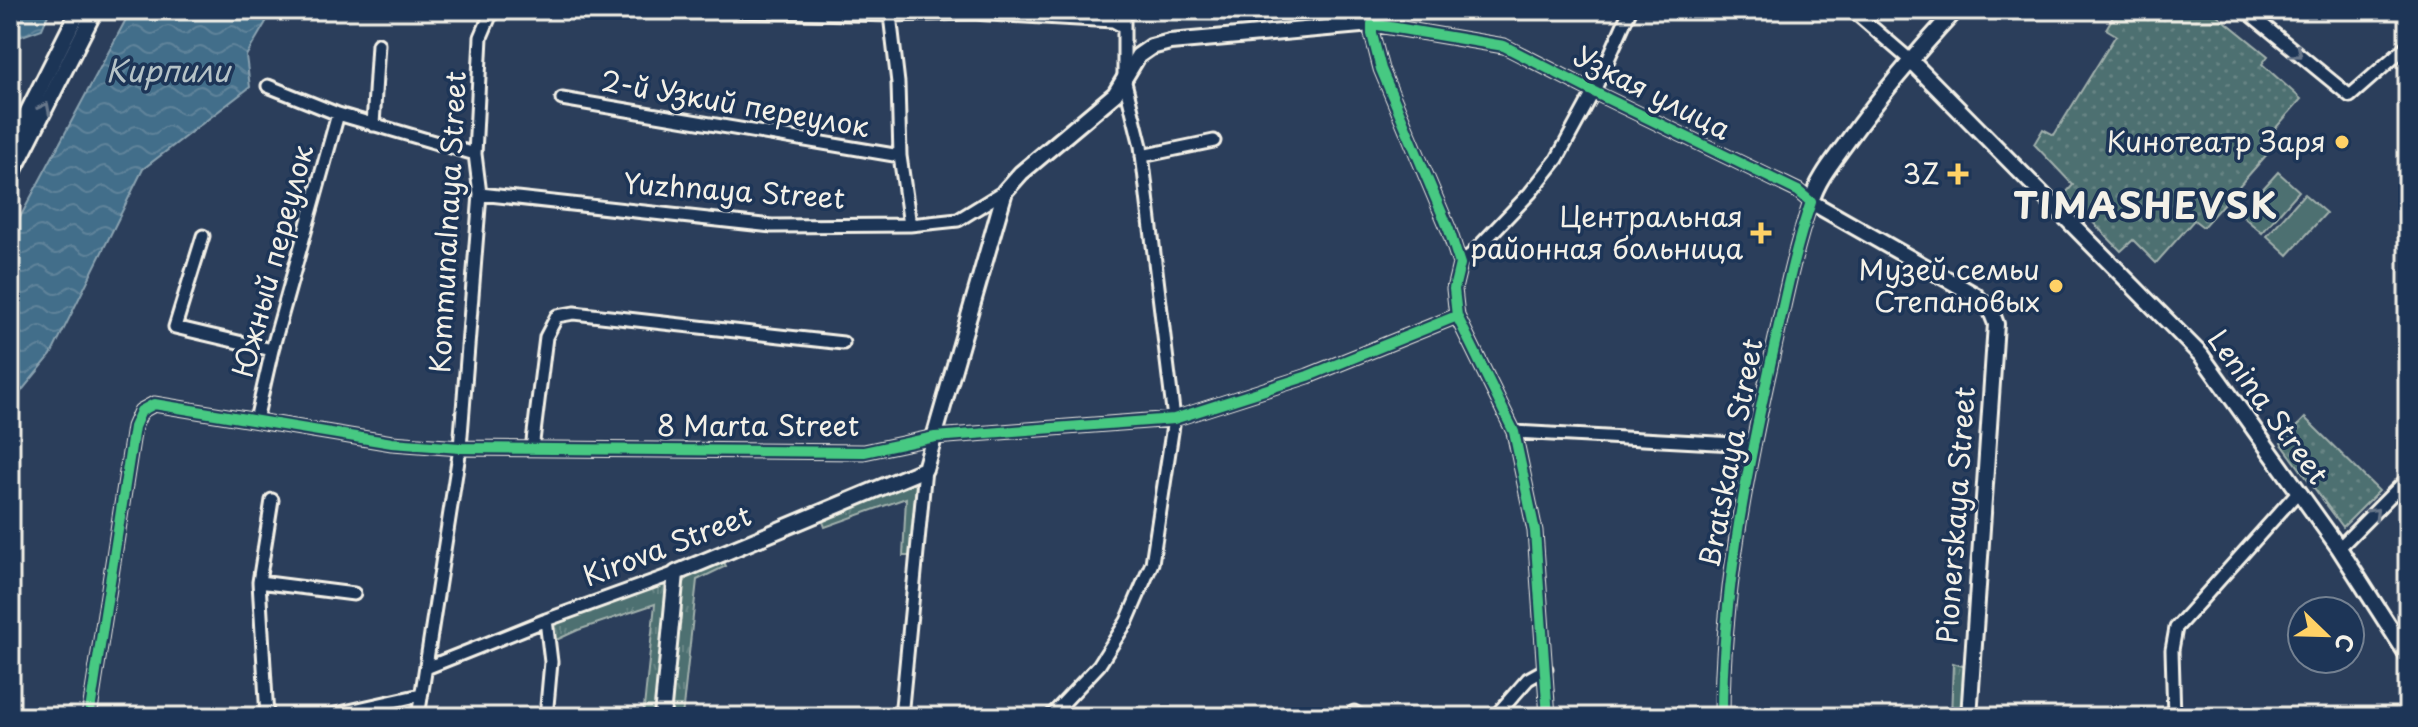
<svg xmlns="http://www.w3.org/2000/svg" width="2418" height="727" viewBox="0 0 2418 727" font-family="'Playpen Sans',sans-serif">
<defs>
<pattern id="grass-tufts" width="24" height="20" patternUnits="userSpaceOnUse" patternTransform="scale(2)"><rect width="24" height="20" fill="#4e7071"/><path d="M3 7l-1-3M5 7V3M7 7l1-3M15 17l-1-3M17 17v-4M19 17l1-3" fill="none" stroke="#688585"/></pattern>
<pattern id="park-dots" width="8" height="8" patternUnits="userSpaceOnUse" patternTransform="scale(2)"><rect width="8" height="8" fill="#4e7071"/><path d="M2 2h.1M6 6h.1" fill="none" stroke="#688585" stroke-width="1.8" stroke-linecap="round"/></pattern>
<pattern id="water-waves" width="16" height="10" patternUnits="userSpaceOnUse" patternTransform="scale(2)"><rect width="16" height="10" fill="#436e8a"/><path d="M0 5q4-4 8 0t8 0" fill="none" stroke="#5f839a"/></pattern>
</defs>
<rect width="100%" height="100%" fill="#2b3e5b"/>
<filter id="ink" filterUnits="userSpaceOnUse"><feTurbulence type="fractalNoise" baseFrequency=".0125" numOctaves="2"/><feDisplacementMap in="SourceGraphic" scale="16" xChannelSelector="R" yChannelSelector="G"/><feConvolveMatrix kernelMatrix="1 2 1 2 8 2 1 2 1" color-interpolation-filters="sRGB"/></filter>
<g filter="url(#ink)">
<path fill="url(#grass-tufts)" stroke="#a1b0ac" stroke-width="2" d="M 911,483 L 920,486 L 914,556 L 903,556 L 906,498 L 825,527 L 822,519 Z
M 723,560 L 726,566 L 697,580 L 682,717 L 667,717 L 683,584 L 689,575 Z
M 660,584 L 668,588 L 658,717 L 643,717 L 655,604 L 578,630 L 554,641 L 550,622 Z
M 1953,663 L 1966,667 L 1965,717 L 1951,717 Z"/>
<path fill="url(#park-dots)" stroke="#a1b0ac" stroke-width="2" d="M 2117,10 L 2211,10 L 2268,56 L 2262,64 L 2301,99 L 2261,145 L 2269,152 L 2203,227 L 2194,220 L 2156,263 L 2133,240 L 2121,251 L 2065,194 L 2073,185 L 2034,144 L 2043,129 L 2054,135 L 2116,35 L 2106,29 Z
M 2305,418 L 2379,491 L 2343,527 L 2281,443 Z"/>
<path fill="#4e7071" stroke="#a1b0ac" stroke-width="2" d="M 2278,172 L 2299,191 L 2262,233 L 2240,214 Z
M 2304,194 L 2326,213 L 2288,255 L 2267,236 Z"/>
<path fill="url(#water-waves)" stroke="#8aa2b0" stroke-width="2" d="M 30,10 L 50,10 L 42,29 L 16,38 L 10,31 L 10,20 Z
M 131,10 L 273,10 L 246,56 L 250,87 L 143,169 L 51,355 L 10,405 L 10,236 Z"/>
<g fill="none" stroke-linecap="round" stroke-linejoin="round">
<g stroke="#f4f1e8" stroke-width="17">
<path id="minor" d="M 691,10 L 890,15 L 972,13 L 1113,21 L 1124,27
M 1852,10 L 1910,60
M 2245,10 L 2350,96 L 2408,45
M 890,15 L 898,83 L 900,156 L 910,225
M 268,86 L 338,114 L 475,154
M 562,99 L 900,156
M 373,125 L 378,44
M 1142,156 L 1214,141
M 480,194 L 772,226 L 910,225 L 958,220 L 1005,191
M 203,236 L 175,327 L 272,350
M 1460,264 L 1472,254 L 1530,193 L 1557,159 L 1594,91 L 1630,10
M 256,420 L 272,350 L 338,114
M 1514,432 L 1752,445
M 532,449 L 546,337 L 557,316 L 574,313 L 843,343
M 2339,548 L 2408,478
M 259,582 L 354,594
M 546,620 L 551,662 L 546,717
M 426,668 L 546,620 L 676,573
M 1354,712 L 1362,717
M 89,717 L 134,427 L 141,411 L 154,404 L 392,443 L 460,448 L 864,452 L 935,437 L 1174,419 L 1308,376 L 1457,316
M 267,717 L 259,582 L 272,500
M 322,717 L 421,695
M 418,717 L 460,448 L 480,194 L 475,154 L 481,37 L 490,16 L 499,10
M 901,717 L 925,469
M 1050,717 L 1099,665 L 1127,621 L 1152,563 L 1174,419 L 1141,146 L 1124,78 L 1124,10
M 1491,717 L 1499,712 L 1528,679 L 1546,669
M 1548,717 L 1535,531 L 1514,432 L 1457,316 L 1454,289 L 1460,264 L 1449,230 L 1381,69 L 1372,34 L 1372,24 L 1504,46 L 1604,97 L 1798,191 L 1811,202 C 1793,254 1783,308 1771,361 C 1745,478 1722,597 1722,717
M 2174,717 L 2172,650 L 2176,628 L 2298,492"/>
</g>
<g stroke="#f4f1e8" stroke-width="20">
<path id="major" d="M 1956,10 C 1918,51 1882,93 1849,139 C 1835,159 1818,178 1811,202 L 1975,295 L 1991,311 L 1996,324 L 1969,717
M 1910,60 L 2201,355 L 2339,548 L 2408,656
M 10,147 L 79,10
M 10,178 L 95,10
M 662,717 L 676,573 L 925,469 L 1005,191 L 1021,173 L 1115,94 L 1138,56 L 1151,47 L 1170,42 L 1372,24 L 1379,10"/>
</g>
<use href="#minor" stroke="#1d3557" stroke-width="11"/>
<use href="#major" stroke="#1d3557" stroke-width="14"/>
<g stroke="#1d3557" stroke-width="15">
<path id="cycleway" d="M 89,717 L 134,427 L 141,411 L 154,404 L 392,443 L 460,448 L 864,452 L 935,437 L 1174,419 L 1308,376 L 1457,316
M 1548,717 L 1535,531 L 1514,432 L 1457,316 L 1454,289 L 1460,264 L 1449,230 L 1381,69 L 1372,34 L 1372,24 L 1504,46 L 1604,97 L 1798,191 L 1811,202 C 1793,254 1783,308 1771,361 C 1745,478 1722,597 1722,717"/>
</g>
<use href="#cycleway" stroke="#46c982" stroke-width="10"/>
</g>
<defs><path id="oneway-chevron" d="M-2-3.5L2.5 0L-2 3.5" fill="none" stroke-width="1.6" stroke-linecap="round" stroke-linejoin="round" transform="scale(2)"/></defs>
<g stroke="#68778a">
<use href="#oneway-chevron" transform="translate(2297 53) rotate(39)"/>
<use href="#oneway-chevron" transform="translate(45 108) rotate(-63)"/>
<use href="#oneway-chevron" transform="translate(2374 513) rotate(-45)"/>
</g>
</g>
<g fill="#ffd166" stroke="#1d3557" stroke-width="3">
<circle cx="2342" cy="142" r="8"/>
<path d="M1954 162h8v8h8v8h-8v8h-8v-8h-8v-8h8z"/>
<path d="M1757 221h8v8h8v8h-8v8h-8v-8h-8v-8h8z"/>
<circle cx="2056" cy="286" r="8"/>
</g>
<g text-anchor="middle" stroke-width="7" stroke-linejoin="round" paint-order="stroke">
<g font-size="28" fill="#f4f1e8" stroke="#1d3557">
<text transform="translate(1652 93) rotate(27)" y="10">Узкая улица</text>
<text transform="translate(735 104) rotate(10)" y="10">2-й Узкий переулок</text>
<text transform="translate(734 191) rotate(4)" y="10">Yuzhnaya Street</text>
<text transform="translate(448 222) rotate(-87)" y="10">Kommunalnaya Street</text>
<text transform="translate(273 261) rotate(-75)" y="10">Южный переулок</text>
<text transform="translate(2268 407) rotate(54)" y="10">Lenina Street</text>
<text x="758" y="436">8 Marta Street</text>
<text transform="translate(1731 453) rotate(-79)" y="10">Bratskaya Street</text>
<text transform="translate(1956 515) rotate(-86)" y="10">Pionerskaya Street</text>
<text transform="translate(667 546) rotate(-21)" y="10">Kirova Street</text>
</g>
<g font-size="28" fill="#f4f1e8" stroke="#1d3557" text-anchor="end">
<text x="2326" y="152">Кинотеатр Заря</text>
<text x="1940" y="184">3Z</text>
<text x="1743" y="227">Центральная<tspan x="1743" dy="32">районная больница</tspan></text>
<text x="2040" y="280">Музей семьи<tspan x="2040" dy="32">Степановых</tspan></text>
</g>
<g font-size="30" font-style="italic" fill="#b6c3c7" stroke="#1d3557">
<text x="168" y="82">Кирпили</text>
</g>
<g font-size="36" font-weight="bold" letter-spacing="2" fill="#f4f1e8" stroke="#1d3557">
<text x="2146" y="219">TIMASHEVSK</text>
</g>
</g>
<rect width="2418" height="727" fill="none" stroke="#1d3557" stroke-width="40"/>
<rect x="20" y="20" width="2378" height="687" fill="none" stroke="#f4f1e8" stroke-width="3" filter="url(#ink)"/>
<g transform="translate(2326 635) rotate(113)"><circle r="38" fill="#1d3557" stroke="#738091" stroke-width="2"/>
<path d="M0-6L14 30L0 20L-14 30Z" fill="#ffd166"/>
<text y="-12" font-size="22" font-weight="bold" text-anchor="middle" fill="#f4f1e8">С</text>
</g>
</svg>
